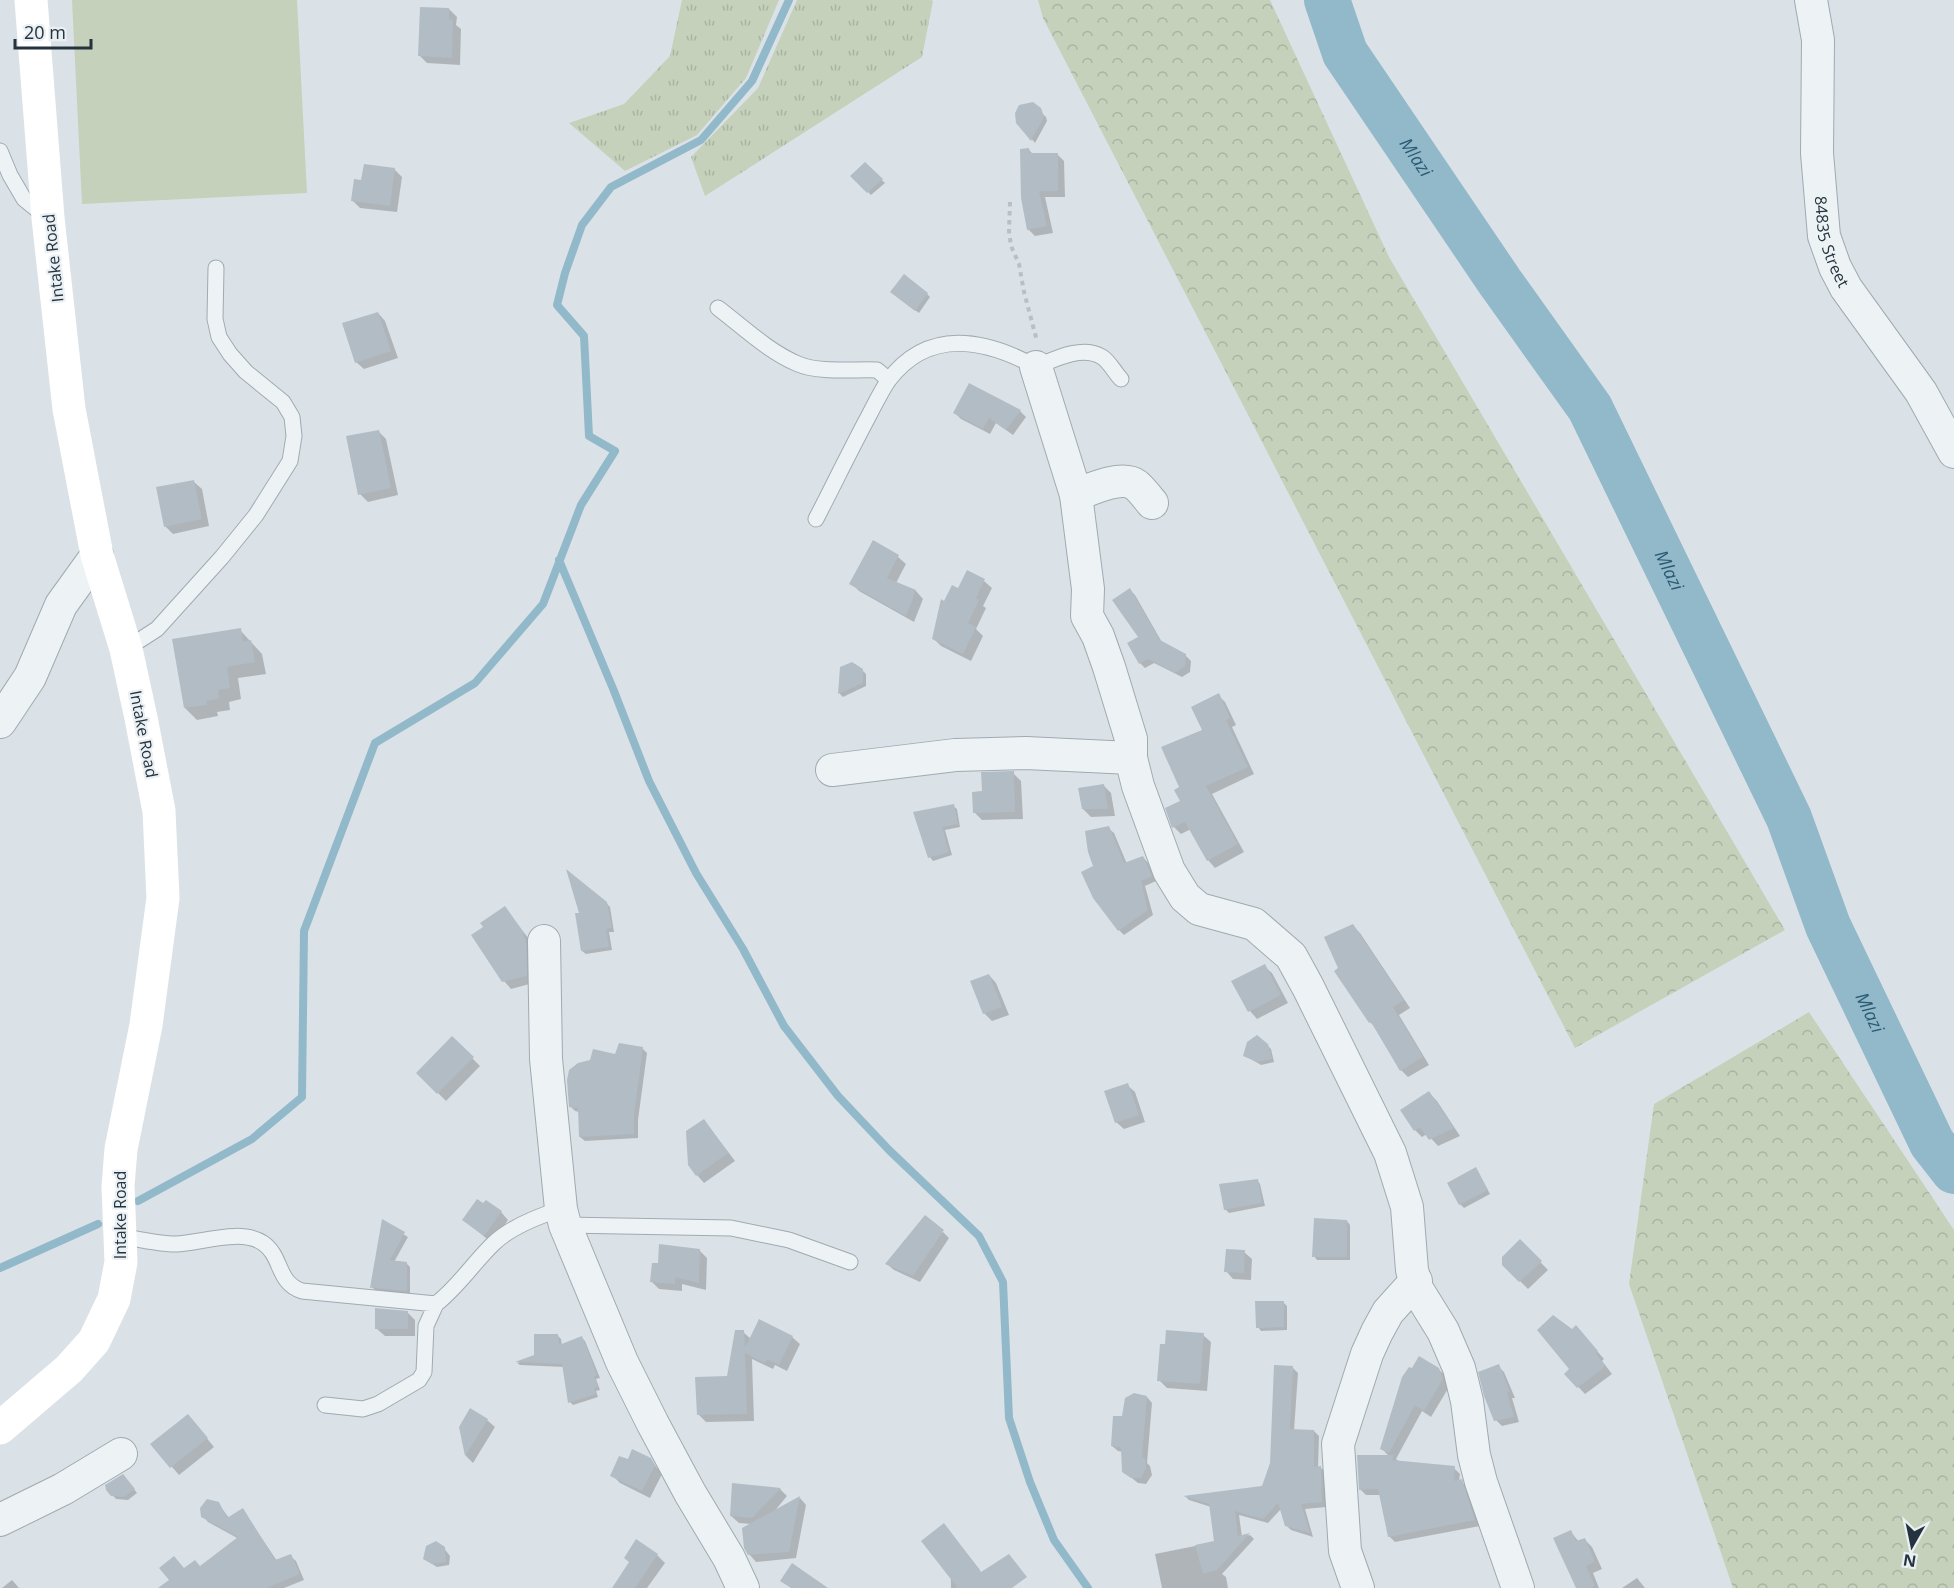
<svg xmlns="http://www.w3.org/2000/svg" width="1954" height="1588" viewBox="0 0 1954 1588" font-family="'Open Sans',sans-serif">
<defs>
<pattern id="grass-tufts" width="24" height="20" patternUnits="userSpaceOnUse" patternTransform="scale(1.5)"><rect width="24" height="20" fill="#c5d1bb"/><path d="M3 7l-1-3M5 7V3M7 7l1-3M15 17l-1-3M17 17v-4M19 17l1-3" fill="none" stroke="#a9b4a2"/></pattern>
<pattern id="forest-crowns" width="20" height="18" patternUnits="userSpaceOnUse" patternTransform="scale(1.5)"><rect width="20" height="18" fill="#c5d1bb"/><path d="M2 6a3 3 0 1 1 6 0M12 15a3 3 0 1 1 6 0" fill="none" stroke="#a9b4a2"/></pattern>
</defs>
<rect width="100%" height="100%" fill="#dbe2e7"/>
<path fill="url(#grass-tufts)" d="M 682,0 L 779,0 L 746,78 L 697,135 L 625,171 L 569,123 L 624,104 L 670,56 Z
M 797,0 L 931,0 L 933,1 L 922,57 L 705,196 L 691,157 L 758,88 Z"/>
<path fill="url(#forest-crowns)" d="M 1038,0 L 1270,0 L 1389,257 L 1785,930 L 1575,1048 L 1043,18 Z
M 1809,1012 L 1954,1230 L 1954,1588 L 1733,1588 L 1629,1284 L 1654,1104 Z"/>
<path fill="#c5d1bb" d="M 72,0 L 297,0 L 307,193 L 82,204 Z"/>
<path fill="#0003" d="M 449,9 L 457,17 L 456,25 L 461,29 L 460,65 L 427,63 L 420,56 Z
M 1032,104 L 1046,117 L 1047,121 L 1035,143 L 1017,122 Z
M 1029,150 L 1034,155 L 1057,154 L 1064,161 L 1065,197 L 1045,197 L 1053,233 L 1035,236 L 1028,229 Z
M 865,164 L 885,183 L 871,195 L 852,176 Z
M 394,169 L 402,177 L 397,212 L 360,208 L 352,200 L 363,182 Z
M 927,294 L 930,297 L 919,313 L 896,296 Z
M 378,313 L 385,321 L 398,358 L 364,369 L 356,362 Z
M 1020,411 L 1026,417 L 1013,435 L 996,423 L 990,434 L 961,419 L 955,413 Z
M 378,431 L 386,439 L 398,495 L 368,502 L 360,494 Z
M 194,482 L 202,489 L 209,526 L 173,534 L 165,526 Z
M 873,542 L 898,557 L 906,564 L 896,583 L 916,591 L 923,599 L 914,622 L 859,591 L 851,583 Z
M 967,572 L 984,581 L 992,588 L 983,606 L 986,608 L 976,629 L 983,636 L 971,661 L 941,646 L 933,638 L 944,602 L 958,590 Z
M 1130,590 L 1135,595 L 1163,644 L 1185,655 L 1191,661 L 1190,672 L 1182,677 L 1154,663 L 1145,668 L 1140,663 L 1140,637 Z
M 240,630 L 262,654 L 266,674 L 238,678 L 241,699 L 229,702 L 230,710 L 217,712 L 218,716 L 197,720 L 185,708 Z
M 841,668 L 862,670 L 866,674 L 866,686 L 843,697 L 840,694 Z
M 1218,695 L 1225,702 L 1236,725 L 1232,727 L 1254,774 L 1212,794 L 1244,852 L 1215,868 L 1208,860 L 1191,829 L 1181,834 L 1174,827 L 1182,801 L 1181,788 Z
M 1013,773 L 1021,781 L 1023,819 L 982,820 L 974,812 L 983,793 Z
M 1104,786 L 1111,793 L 1115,816 L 1091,817 L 1083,809 Z
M 953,806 L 957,809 L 960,827 L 945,830 L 952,855 L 933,861 L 930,857 L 915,813 Z
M 1108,828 L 1114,833 L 1127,864 L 1143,857 L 1148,863 L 1156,881 L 1145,886 L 1153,915 L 1124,935 L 1119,930 L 1095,866 Z
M 606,903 L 610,907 L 614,932 L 609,932 L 612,950 L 586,954 L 582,951 Z
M 505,908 L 529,939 L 533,983 L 511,989 L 504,981 L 485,928 Z
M 1353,926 L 1360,933 L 1410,1008 L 1399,1015 L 1429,1065 L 1408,1077 L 1401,1070 L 1377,1029 L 1370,1022 L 1340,969 Z
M 1264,966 L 1272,973 L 1288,1003 L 1257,1019 L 1250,1011 Z
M 989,975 L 996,983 L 1009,1015 L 992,1021 L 984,1013 Z
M 452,1038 L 480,1066 L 446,1101 L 418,1073 Z
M 1267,1045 L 1271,1049 L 1274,1062 L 1261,1065 L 1244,1055 Z
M 642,1048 L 647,1053 L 638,1120 L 638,1138 L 585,1141 L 580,1137 L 579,1112 L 575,1111 L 570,1106 L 616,1056 Z
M 1127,1085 L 1135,1092 L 1145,1122 L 1124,1129 L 1116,1122 Z
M 1429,1093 L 1437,1101 L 1460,1136 L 1438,1146 L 1427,1134 L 1422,1137 L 1415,1130 Z
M 704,1120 L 735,1161 L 704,1183 L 697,1175 Z
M 1476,1169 L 1490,1194 L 1464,1208 L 1460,1204 Z
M 1257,1180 L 1260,1184 L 1265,1206 L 1229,1213 L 1225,1209 Z
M 501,1212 L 508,1220 L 492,1243 L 464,1220 Z
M 1347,1221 L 1350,1225 L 1350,1260 L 1317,1260 L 1314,1256 Z
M 383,1222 L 408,1237 L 394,1262 L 406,1263 L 410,1267 L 410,1294 L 375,1290 L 372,1287 Z
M 943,1232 L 949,1238 L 920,1282 L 894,1270 L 887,1264 Z
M 1520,1241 L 1548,1270 L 1528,1289 L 1504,1265 Z
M 699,1250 L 707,1258 L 706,1290 L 682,1284 L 682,1291 L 659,1289 L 651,1281 L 659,1265 Z
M 1244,1252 L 1252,1259 L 1251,1280 L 1233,1279 L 1226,1271 Z
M 1284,1303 L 1287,1306 L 1287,1330 L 1261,1331 L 1258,1327 Z
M 407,1312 L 415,1320 L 415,1336 L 385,1336 L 377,1329 Z
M 1572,1331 L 1583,1335 L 1604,1359 L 1602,1361 L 1612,1374 L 1585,1394 L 1566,1374 L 1571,1369 Z
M 743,1332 L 751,1339 L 792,1337 L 800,1344 L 787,1371 L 775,1365 L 773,1369 L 752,1359 L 754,1421 L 706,1422 L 698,1414 L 728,1378 Z
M 557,1335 L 561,1339 L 562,1346 L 582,1338 L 585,1341 L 600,1378 L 596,1379 L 600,1390 L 596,1391 L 598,1397 L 573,1405 L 570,1402 L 564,1367 L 520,1365 L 517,1363 L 535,1356 Z
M 1203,1335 L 1211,1342 L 1207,1391 L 1167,1388 L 1159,1380 Z
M 1498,1366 L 1504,1372 L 1515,1398 L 1512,1398 L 1519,1422 L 1502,1426 L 1496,1420 Z
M 1293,1368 L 1298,1373 L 1294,1431 L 1314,1431 L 1319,1436 L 1318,1468 L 1321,1468 L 1326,1472 L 1326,1507 L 1305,1509 L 1313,1537 L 1291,1530 L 1286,1525 L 1281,1509 L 1268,1523 L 1239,1515 L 1242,1537 L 1250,1535 L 1254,1539 L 1222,1574 L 1226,1577 L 1228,1588 L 1162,1588 L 1155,1554 L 1215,1542 L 1211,1507 L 1189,1500 L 1186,1497 L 1263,1488 L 1271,1463 Z
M 1438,1369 L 1446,1376 L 1449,1387 L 1431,1417 L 1422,1411 L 1396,1459 L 1400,1462 L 1454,1468 L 1460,1474 L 1459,1481 L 1461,1481 L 1467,1487 L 1480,1526 L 1395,1542 L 1389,1536 L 1381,1495 L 1366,1495 L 1360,1489 L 1389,1456 L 1382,1449 Z
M 1147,1397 L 1152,1403 L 1147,1463 L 1150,1466 L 1152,1475 L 1146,1484 L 1138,1483 L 1123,1471 L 1123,1452 L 1118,1451 L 1112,1446 L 1123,1418 Z
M 487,1420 L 495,1427 L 473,1463 L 466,1456 L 460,1427 Z
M 195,1424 L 214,1447 L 179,1475 L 152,1444 Z
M 650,1459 L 662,1474 L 650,1498 L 620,1483 L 612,1475 L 629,1460 Z
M 126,1479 L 137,1493 L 128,1500 L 116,1499 L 107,1489 Z
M 734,1485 L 780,1489 L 787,1496 L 773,1513 L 800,1498 L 806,1505 L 796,1558 L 756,1562 L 749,1554 L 751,1524 L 739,1523 L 731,1516 Z
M 218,1503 L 229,1518 L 243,1510 L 277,1561 L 290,1556 L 296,1561 L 304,1580 L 284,1588 L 235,1588 L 239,1539 L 208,1522 L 203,1516 Z
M 950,1532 L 980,1570 L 978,1588 L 951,1588 Z
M 1571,1532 L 1579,1542 L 1584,1539 L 1592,1547 L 1602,1569 L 1593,1573 L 1599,1588 L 1578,1588 Z
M 443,1547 L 450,1556 L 449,1565 L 437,1567 L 424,1559 Z
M 657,1555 L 665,1563 L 647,1588 L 614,1588 Z
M 1637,1578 L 1645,1588 L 1622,1588 Z
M 12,1580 L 19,1588 L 2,1588 Z"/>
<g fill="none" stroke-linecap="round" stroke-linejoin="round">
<path stroke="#92b9ca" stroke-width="8" d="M 559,560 L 614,691 L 649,781 L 696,873 L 743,949 L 784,1026 L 838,1096 L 889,1150 L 979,1236 L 1003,1282 L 1009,1418 L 1030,1482 L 1054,1540 L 1088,1588
M 138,1201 L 252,1139 L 302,1097 L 304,931 L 375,743 L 475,683 L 543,604 L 581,505 L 615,451 L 589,436 L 584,336 L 557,305 L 565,273 L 582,225 L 611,187 L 701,140 L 752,81 L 789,0
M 0,1268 L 98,1224"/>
<path stroke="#92b9ca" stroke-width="46" id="s1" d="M 1327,0 L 1345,53 L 1500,282 L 1590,408 L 1789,818 L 1828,926 L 1932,1143 L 1954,1171"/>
</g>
<path fill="#b2bcc4" d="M 420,7 L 449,8 L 449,20 L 453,20 L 452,58 L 418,56 Z
M 1033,102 L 1041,108 L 1044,117 L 1031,141 L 1016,123 L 1015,113 L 1019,105 Z
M 1029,148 L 1030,153 L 1058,153 L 1058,191 L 1039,191 L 1047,226 L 1027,230 L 1021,198 L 1020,149 Z
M 865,162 L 883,179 L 867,193 L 850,176 Z
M 364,164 L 395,168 L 390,206 L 351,201 L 354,179 L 361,180 Z
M 904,274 L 928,293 L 915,311 L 890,292 Z
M 378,312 L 391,351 L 355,363 L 342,323 Z
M 969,383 L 1021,410 L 1006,430 L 989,418 L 983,429 L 953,413 Z
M 379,430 L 391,488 L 358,495 L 346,436 Z
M 194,480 L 202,519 L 164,527 L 156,487 Z
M 873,540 L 899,555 L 887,578 L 916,590 L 906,616 L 849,584 Z
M 967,570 L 985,579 L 976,598 L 979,600 L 968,623 L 976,627 L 963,654 L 932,639 L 941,599 L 944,601 L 952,585 L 958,588 Z
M 1130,588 L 1160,640 L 1186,654 L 1185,666 L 1175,673 L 1148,659 L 1139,664 L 1127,643 L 1138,637 L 1112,600 Z
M 241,628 L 243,642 L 251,640 L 255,662 L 227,667 L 230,688 L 218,690 L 219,699 L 206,701 L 207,705 L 184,708 L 172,639 Z
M 852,662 L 863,669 L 863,683 L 838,694 L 840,667 Z
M 1219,693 L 1230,718 L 1226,720 L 1248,767 L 1206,786 L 1238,844 L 1207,861 L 1185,822 L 1172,828 L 1165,808 L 1180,801 L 1174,790 L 1179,787 L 1161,747 L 1202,730 L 1191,707 Z
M 1014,771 L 1015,812 L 973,813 L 972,792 L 982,791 L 981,772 Z
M 1104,784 L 1108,809 L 1082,809 L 1078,788 Z
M 954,804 L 958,824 L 942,827 L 949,852 L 928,858 L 913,812 Z
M 1109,826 L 1124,863 L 1143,856 L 1152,876 L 1141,881 L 1148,910 L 1118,931 L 1093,898 L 1081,872 L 1093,866 L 1088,852 L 1085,831 Z
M 566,869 L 607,902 L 612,928 L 606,929 L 609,947 L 581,951 L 575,913 L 579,913 Z
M 505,906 L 522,930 L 526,943 L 527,976 L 502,982 L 471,935 L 483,927 L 480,923 Z
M 1353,924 L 1404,1000 L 1393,1007 L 1423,1057 L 1400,1071 L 1371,1022 L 1369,1023 L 1334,971 L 1338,968 L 1324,937 Z
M 1265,964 L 1281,995 L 1248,1012 L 1231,981 Z
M 989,974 L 1002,1007 L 983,1014 L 970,981 Z
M 1257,1035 L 1268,1044 L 1272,1059 L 1257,1062 L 1243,1056 L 1247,1042 Z
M 452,1036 L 474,1057 L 437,1094 L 416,1073 Z
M 619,1043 L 643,1047 L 634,1115 L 634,1134 L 579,1137 L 578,1108 L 569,1107 L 567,1080 L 569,1070 L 578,1063 L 590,1060 L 593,1049 L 615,1054 Z
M 1128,1083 L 1139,1115 L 1115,1123 L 1104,1091 Z
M 1429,1091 L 1454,1128 L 1429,1140 L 1420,1127 L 1414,1131 L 1400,1110 Z
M 704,1119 L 728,1153 L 696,1176 L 688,1165 L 686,1131 Z
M 1476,1167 L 1488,1190 L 1459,1205 L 1447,1183 Z
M 1258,1179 L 1262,1203 L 1224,1210 L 1219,1184 Z
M 477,1199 L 483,1203 L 486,1200 L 502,1211 L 484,1236 L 462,1220 Z
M 925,1215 L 944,1230 L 913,1276 L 885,1264 Z
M 1314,1218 L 1347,1220 L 1347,1257 L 1312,1257 Z
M 382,1219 L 405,1232 L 390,1260 L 407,1262 L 407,1291 L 375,1288 L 375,1287 L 370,1288 Z
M 1520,1239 L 1542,1261 L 1519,1282 L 1502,1265 L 1502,1257 Z
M 659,1244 L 700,1249 L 699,1283 L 675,1277 L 675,1284 L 650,1282 L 652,1263 L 658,1263 Z
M 1226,1249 L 1245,1250 L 1244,1273 L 1224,1272 Z
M 1255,1301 L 1284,1301 L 1284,1327 L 1256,1328 Z
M 375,1308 L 408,1311 L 408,1329 L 375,1329 Z
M 1553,1315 L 1572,1329 L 1576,1325 L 1598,1351 L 1596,1354 L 1606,1366 L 1577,1388 L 1564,1374 L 1569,1369 L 1537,1330 Z
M 759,1319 L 793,1336 L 779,1365 L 767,1359 L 765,1363 L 745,1353 L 747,1414 L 697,1415 L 695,1377 L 727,1376 L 735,1330 L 744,1330 L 745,1348 Z
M 1166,1330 L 1204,1333 L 1200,1384 L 1157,1381 L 1160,1344 L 1165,1344 Z
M 534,1334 L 558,1334 L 559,1345 L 582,1336 L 597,1375 L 594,1376 L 598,1387 L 594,1388 L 596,1394 L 568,1403 L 562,1364 L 515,1362 L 534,1355 Z
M 1419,1356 L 1439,1368 L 1443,1379 L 1424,1411 L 1415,1405 L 1389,1453 L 1380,1449 L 1402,1377 L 1409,1367 L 1412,1368 Z
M 1499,1364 L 1510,1392 L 1507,1392 L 1514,1417 L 1494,1421 L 1484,1396 L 1478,1372 Z
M 1274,1365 L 1293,1366 L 1290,1429 L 1314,1430 L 1314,1467 L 1321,1466 L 1322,1502 L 1301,1504 L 1310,1533 L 1285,1526 L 1278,1503 L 1263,1519 L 1235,1511 L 1238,1536 L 1250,1533 L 1217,1570 L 1203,1574 L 1195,1545 L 1214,1541 L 1209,1504 L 1183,1496 L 1262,1486 L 1270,1463 Z
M 1134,1393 L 1147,1396 L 1142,1457 L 1145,1459 L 1146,1468 L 1141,1478 L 1131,1478 L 1122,1472 L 1121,1447 L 1111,1446 L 1113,1416 L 1122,1416 L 1125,1398 Z
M 470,1408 L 488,1419 L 465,1456 L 459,1427 Z
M 188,1414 L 208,1438 L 170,1468 L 150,1444 Z
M 632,1449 L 651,1458 L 655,1465 L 642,1491 L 610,1476 L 619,1456 L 628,1459 Z
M 1357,1455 L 1394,1455 L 1392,1460 L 1455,1466 L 1454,1481 L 1462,1479 L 1475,1520 L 1388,1537 L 1378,1489 L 1359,1490 Z
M 123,1474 L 135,1489 L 124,1497 L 111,1496 L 106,1490 L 105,1485 Z
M 732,1483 L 781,1488 L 752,1518 L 730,1516 Z
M 800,1496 L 789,1552 L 748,1555 L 744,1548 L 742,1528 Z
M 207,1499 L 219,1502 L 227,1518 L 243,1508 L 275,1560 L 291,1554 L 300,1574 L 267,1588 L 158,1588 L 169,1580 L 159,1568 L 174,1556 L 184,1568 L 195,1560 L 200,1566 L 238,1537 L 201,1517 L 200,1508 Z
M 944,1523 L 981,1572 L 1009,1554 L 1027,1577 L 1012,1588 L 956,1588 L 957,1587 L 921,1541 Z
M 1571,1530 L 1576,1541 L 1585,1538 L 1595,1562 L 1586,1566 L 1595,1586 L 1590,1588 L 1576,1588 L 1553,1538 Z
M 636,1539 L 658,1554 L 635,1588 L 612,1588 L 629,1562 L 624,1558 Z
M 436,1541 L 445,1547 L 446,1562 L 432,1564 L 423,1559 L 426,1546 Z
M 792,1563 L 828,1588 L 791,1588 L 780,1581 Z"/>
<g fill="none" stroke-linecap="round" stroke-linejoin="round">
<g stroke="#a0aab1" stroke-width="17">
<path id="lane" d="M 0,151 L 10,175 L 24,199 L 46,217
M 718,308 C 743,327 769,352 798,364 C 819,373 854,369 877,370 L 889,380
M 816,519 C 833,486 849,453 866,421 C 873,408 880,393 888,381 C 928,327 985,339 1036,367 C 1055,359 1082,345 1102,357 C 1109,361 1115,373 1121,379
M 126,649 L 157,629 L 222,557 L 256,515 L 290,461 L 294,436 L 292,417 L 283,402 L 246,372 L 230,354 L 219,337 L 215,319 L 216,268
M 565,1225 L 731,1228 L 789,1240 L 850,1262
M 120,1236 C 138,1239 158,1244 176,1244 C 201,1243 241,1228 263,1243 C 283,1257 276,1282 302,1291 L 436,1304 C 459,1286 474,1262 494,1243 C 511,1227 539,1216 561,1209
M 325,1405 L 363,1409 L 378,1404 L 419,1380 L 424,1372 L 426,1326 L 436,1304"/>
</g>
<g stroke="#a0aab1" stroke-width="34">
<g id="street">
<path id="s2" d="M 1811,0 L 1818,40 L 1817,153 L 1824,236 L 1835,267 L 1846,288 L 1921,392 L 1954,452"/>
<path d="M 1036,367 L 1076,495 L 1088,589 L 1087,616 L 1098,636 L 1109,667 L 1131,739 L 1131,758 L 1138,786 L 1169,871 L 1185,897 L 1199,909 L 1254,924 L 1291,956 L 1308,987 L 1390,1153 L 1407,1207 L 1412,1270 L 1417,1289 L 1443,1331 L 1459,1368 L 1467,1401 L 1474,1455 L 1481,1482 L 1518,1588"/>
<path d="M 1076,495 C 1091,489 1122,475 1136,485 C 1142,490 1147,497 1152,503"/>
<path d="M 0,722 L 30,677 L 61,605 L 97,555"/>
<path d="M 832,770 L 955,755 L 1026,753 L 1131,758"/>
<path d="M 544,941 L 546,1059 L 561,1209 L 565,1225 L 622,1362 L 653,1424 L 690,1493 L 729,1558 L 743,1588"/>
<path d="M 0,1520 L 63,1489 L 121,1454"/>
<path d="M 1358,1588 L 1345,1551 L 1338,1444 L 1367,1354 L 1377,1332 L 1388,1312 L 1416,1281"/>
</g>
</g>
<path stroke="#b9c0c5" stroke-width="4" stroke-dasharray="4.5 4.5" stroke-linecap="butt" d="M 1010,202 L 1009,231 L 1011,246 L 1019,264 L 1024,292 L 1037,341"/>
<use href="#lane" stroke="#edf2f5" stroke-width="15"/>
<use href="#street" stroke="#edf2f5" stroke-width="32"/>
<path stroke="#fff" stroke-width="33" d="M 0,1428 L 69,1369 L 94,1341 L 114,1299 L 121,1262 L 118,1186 L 121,1149 L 146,1025 L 163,898 L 159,811 L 141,718 L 126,649 L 97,555 L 69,409 L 48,218 L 31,0"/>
</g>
<g text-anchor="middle" stroke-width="4.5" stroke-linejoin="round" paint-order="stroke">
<g font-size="16" fill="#24333d" stroke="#eaf0f4">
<text dy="6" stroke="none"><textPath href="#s2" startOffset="244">84835 Street</textPath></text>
<text transform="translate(53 258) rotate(-96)" y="6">Intake Road</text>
<text transform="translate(144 734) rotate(79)" y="6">Intake Road</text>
<text transform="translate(120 1215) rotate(-90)" y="6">Intake Road</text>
</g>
<g font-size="18" font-style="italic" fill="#2b5b74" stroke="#eaf0f4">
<text dy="6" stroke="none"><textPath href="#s1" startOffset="182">Mlazi</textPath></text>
<text dy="6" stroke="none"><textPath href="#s1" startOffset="668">Mlazi</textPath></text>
<text dy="6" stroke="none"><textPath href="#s1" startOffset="1154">Mlazi</textPath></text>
</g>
</g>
<g transform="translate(1912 1546) rotate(189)" stroke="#eaf0f4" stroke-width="4.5" paint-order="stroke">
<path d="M0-4.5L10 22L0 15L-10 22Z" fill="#24333d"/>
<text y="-9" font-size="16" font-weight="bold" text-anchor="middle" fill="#24333d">N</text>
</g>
<path d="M15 39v9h76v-9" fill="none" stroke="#24333d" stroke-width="3"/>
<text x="24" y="39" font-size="18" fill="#24333d" stroke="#eaf0f4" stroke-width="4.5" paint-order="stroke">20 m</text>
</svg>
